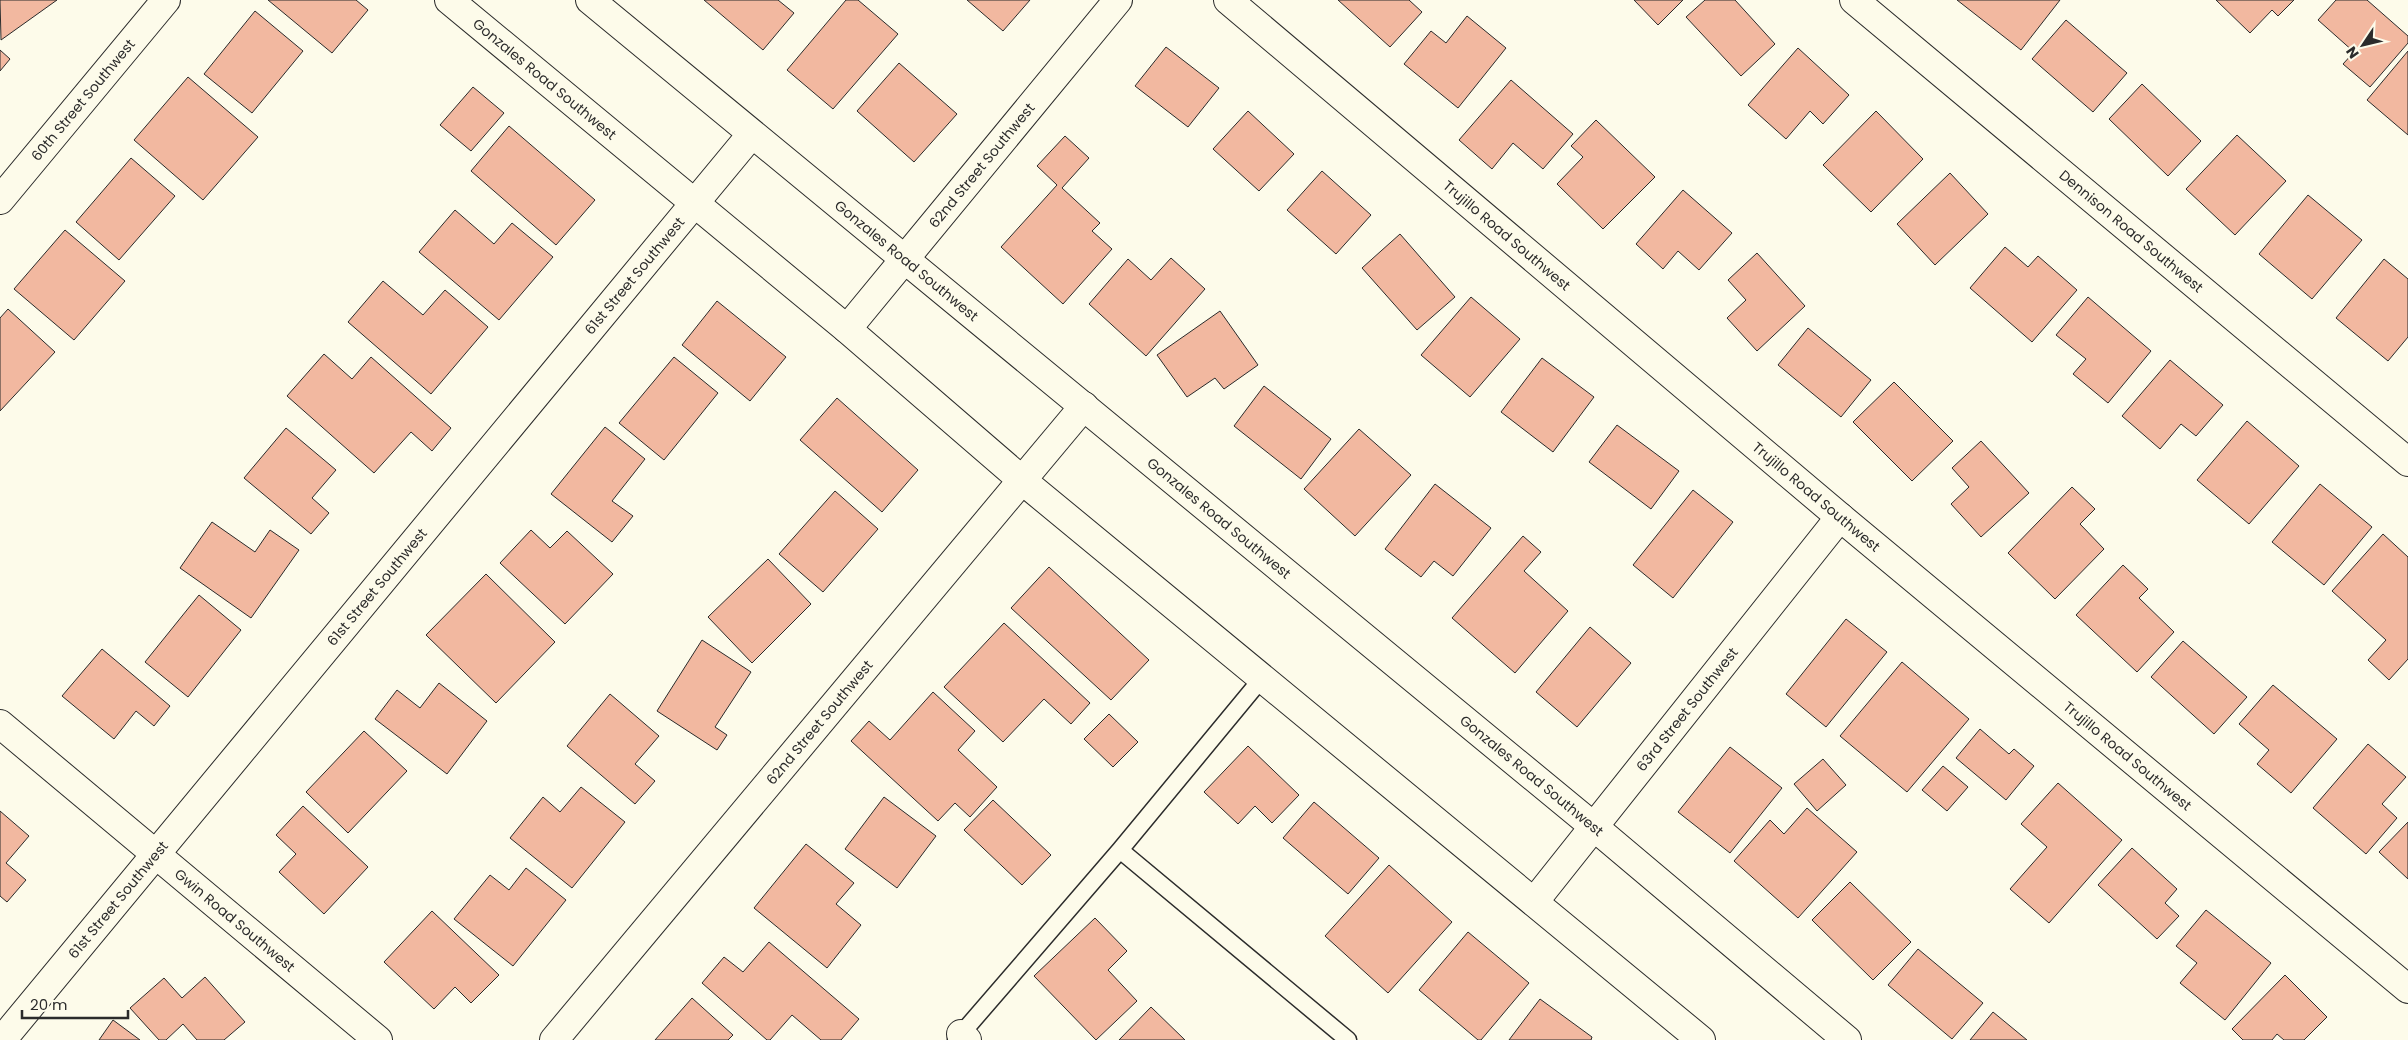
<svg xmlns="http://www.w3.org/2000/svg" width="2408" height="1040" viewBox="0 0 2408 1040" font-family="Poppins,sans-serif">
<rect width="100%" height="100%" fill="#fdfbea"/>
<path fill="#f2b8a0" stroke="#2b2b2b" d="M 0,0 L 57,0 L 1,40 Z
M 268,0 L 356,0 L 368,10 L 332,53 Z
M 704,0 L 778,0 L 794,13 L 763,50 Z
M 846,0 L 858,0 L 898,34 L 833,109 L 787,70 Z
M 967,0 L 1030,0 L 1003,31 Z
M 1338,0 L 1409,0 L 1422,12 L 1390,47 Z
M 1634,0 L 1683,0 L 1658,25 Z
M 1705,0 L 1735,0 L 1775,44 L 1741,76 L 1686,17 Z
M 1957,0 L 2060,0 L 2021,50 Z
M 2216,0 L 2294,0 L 2278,16 L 2272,10 L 2250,33 Z
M 2336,0 L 2367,0 L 2408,36 L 2408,43 L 2370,87 L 2343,64 L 2354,52 L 2318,20 Z
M 255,11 L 303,51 L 252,113 L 204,74 Z
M 1467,16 L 1506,48 L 1458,108 L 1404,64 L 1431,31 L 1446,43 Z
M 2066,20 L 2127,73 L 2093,112 L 2032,59 Z
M 1166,47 L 1219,88 L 1188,127 L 1135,86 Z
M 1798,48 L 1849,95 L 1823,124 L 1810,111 L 1786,139 L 1748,105 Z
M 0,50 L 10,59 L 0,71 Z
M 2408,51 L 2408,135 L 2367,100 Z
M 899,63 L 957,114 L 914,162 L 857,111 Z
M 188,77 L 258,137 L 203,200 L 134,140 Z
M 1511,80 L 1573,134 L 1543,169 L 1513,143 L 1492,169 L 1459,140 Z
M 2142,84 L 2201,141 L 2168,176 L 2109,119 Z
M 473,87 L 504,113 L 471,151 L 440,125 Z
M 1248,111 L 1294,154 L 1259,191 L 1213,149 Z
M 1876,111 L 1923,159 L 1871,212 L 1823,165 Z
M 1596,120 L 1655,177 L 1603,229 L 1557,184 L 1583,157 L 1571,146 Z
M 509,126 L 595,200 L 556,245 L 471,171 Z
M 2237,135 L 2286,181 L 2235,235 L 2186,189 Z
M 1065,136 L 1089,158 L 1062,188 L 1100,223 L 1092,231 L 1112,249 L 1063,304 L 1001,247 L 1057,185 L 1037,166 Z
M 131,158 L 175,196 L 119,260 L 76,222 Z
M 1322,171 L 1371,215 L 1336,254 L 1287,210 Z
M 1950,173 L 1988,214 L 1935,265 L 1897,224 Z
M 1683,190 L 1732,233 L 1699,270 L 1678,251 L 1663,269 L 1636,244 Z
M 2308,195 L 2362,240 L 2312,299 L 2259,254 Z
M 455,210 L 494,244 L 512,223 L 553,257 L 499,320 L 419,252 Z
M 65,230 L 125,281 L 74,340 L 14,289 Z
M 1400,234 L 1455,297 L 1417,330 L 1362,268 Z
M 2005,247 L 2028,267 L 2038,256 L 2077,290 L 2032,342 L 1970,288 Z
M 1757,253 L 1805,306 L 1757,351 L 1727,318 L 1746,300 L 1728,280 Z
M 1171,258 L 1205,289 L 1146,356 L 1089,304 L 1128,259 L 1151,280 Z
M 2384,259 L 2408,279 L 2408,337 L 2388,361 L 2336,318 Z
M 383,281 L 423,315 L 445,290 L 488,327 L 431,394 L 348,322 Z
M 1471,297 L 1520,339 L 1470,397 L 1421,355 Z
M 2088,297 L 2151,351 L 2108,403 L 2073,374 L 2086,359 L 2056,335 Z
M 717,301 L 786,357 L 750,401 L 682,345 Z
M 8,309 L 55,352 L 0,411 L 0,318 Z
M 1220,311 L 1258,365 L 1224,389 L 1215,378 L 1187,397 L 1157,355 Z
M 1808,328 L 1871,380 L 1841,417 L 1778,365 Z
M 324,354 L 352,379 L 371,357 L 451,428 L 432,451 L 411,432 L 374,473 L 287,396 Z
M 674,357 L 718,393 L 664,460 L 619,423 Z
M 1542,358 L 1594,397 L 1553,452 L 1501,412 Z
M 2170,360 L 2223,405 L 2196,436 L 2181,424 L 2160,449 L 2122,416 Z
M 1894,382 L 1953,441 L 1912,481 L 1853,422 Z
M 1264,386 L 1331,439 L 1301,479 L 1234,426 Z
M 837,398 L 918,470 L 882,512 L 800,440 Z
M 2247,421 L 2299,466 L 2249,524 L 2197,480 Z
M 1617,425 L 1679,471 L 1651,509 L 1589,462 Z
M 605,427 L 645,459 L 612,501 L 633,516 L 612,542 L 551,494 Z
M 286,428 L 336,470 L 312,498 L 329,513 L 311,534 L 244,478 Z
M 1359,429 L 1411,475 L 1355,536 L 1304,489 Z
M 1981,441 L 2029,493 L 1981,537 L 1951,504 L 1969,487 L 1952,468 Z
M 1435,484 L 1491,528 L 1453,576 L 1434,561 L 1421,577 L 1385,549 Z
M 2320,484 L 2372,527 L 2324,585 L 2272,542 Z
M 2072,487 L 2095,509 L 2080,524 L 2104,549 L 2055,599 L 2008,553 Z
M 1693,490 L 1733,522 L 1673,598 L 1633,565 Z
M 835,491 L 878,529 L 823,592 L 779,554 Z
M 212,522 L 255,552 L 270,530 L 299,550 L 251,618 L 180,568 Z
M 531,530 L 550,548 L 567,531 L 613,574 L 565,624 L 500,563 Z
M 2383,534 L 2408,557 L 2408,659 L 2389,680 L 2368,660 L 2386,640 L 2332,591 Z
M 1523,536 L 1541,552 L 1524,571 L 1568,611 L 1515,673 L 1452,618 Z
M 768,559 L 811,604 L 752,663 L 708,617 Z
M 2123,565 L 2148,589 L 2139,598 L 2174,632 L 2137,672 L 2076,615 Z
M 1049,567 L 1149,660 L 1111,700 L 1011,608 Z
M 486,574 L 555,642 L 496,703 L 426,635 Z
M 199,595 L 241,630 L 188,697 L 145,662 Z
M 1846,619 L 1887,652 L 1826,727 L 1786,694 Z
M 1004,623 L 1090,703 L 1071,724 L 1044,699 L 1003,742 L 944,687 Z
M 1590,627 L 1631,663 L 1577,727 L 1536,692 Z
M 702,640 L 751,672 L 715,727 L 727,735 L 717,750 L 657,711 Z
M 2183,641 L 2247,697 L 2214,734 L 2151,677 Z
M 102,649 L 170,706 L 154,726 L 136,711 L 114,739 L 62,696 Z
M 1902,662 L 1969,719 L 1907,792 L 1840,736 Z
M 439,683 L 487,721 L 447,774 L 375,719 L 397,690 L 420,708 Z
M 2273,685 L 2337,739 L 2291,793 L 2257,764 L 2269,750 L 2239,724 Z
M 933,692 L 975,731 L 958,750 L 997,787 L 970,817 L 955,803 L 938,821 L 851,741 L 869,721 L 890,740 Z
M 610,694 L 659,736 L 635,764 L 655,781 L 635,804 L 567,746 Z
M 1109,714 L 1138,742 L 1113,767 L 1084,739 Z
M 1980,729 L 2009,754 L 2014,749 L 2034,766 L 2006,800 L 1956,758 Z
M 364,731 L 407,771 L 348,833 L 306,792 Z
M 2368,744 L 2406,777 L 2382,804 L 2397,818 L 2366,854 L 2313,808 Z
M 1248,746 L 1299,795 L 1272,823 L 1255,806 L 1238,824 L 1204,792 Z
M 1730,747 L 1782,788 L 1730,853 L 1678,812 Z
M 1823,759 L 1846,785 L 1817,811 L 1794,784 Z
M 1943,766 L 1968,787 L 1947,811 L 1922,790 Z
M 2058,783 L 2122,840 L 2049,923 L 2010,889 L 2047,847 L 2021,824 Z
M 581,787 L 625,822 L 572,888 L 510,838 L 543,797 L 560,812 Z
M 884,797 L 936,836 L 897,888 L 845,849 Z
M 993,800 L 1051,855 L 1022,885 L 964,830 Z
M 1314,802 L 1379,858 L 1348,894 L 1283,838 Z
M 303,806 L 368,867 L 324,914 L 279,872 L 296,854 L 276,835 Z
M 1807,808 L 1857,852 L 1798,918 L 1734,861 L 1770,820 L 1784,834 Z
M 0,811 L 29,836 L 6,863 L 26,880 L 7,902 L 0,896 Z
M 2408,822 L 2408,879 L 2379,852 Z
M 806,844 L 854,883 L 836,904 L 861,925 L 827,968 L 754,908 Z
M 2132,848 L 2177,889 L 2165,903 L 2179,916 L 2157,939 L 2098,885 Z
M 1389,865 L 1452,922 L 1388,993 L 1325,936 Z
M 526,868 L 566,900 L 513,966 L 454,919 L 490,875 L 509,890 Z
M 1850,882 L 1911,942 L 1873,980 L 1812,920 Z
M 2206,910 L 2271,963 L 2225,1020 L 2180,983 L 2197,963 L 2176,946 Z
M 432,911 L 499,975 L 471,1003 L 455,987 L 434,1009 L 384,962 Z
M 1095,918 L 1127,951 L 1108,970 L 1137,1001 L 1096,1040 L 1034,976 Z
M 1468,932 L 1529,983 L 1481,1040 L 1478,1040 L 1419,990 Z
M 769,942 L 859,1019 L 841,1040 L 821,1040 L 792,1015 L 770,1040 L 767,1040 L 702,983 L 724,957 L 743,972 Z
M 1918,949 L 1983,1003 L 1952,1039 L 1888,985 Z
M 2285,975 L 2327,1017 L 2304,1040 L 2284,1040 L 2277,1034 L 2272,1040 L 2243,1040 L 2232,1029 Z
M 205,977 L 245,1022 L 224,1040 L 197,1040 L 183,1024 L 166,1040 L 159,1040 L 130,1008 L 164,978 L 182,998 Z
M 692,998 L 733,1035 L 728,1040 L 655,1040 Z
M 1540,999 L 1592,1037 L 1591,1040 L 1509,1040 Z
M 1151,1007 L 1185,1040 L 1119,1040 Z
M 1993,1012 L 2027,1040 L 1970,1040 Z
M 113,1020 L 140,1040 L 99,1040 Z"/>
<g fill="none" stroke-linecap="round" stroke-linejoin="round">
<g stroke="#2b2b2b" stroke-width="19">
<path id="service" d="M 1120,850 L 1348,1040
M 956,1040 L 1120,850 L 1263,677"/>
</g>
<g stroke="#2b2b2b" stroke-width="30">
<g id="minor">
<path id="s1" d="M 1228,0 L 1840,517 L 2408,989"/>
<path id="s2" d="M 1854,0 L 2408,462"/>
<path id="s3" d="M 0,200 L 166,0"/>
<path id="s4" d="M 847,329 L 1118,0"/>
<path id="s5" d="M 0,724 L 378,1040"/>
<path id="s6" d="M 1534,902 L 1840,517"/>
<path d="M 961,1034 L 967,1040"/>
<path id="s7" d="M 2,1040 L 751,135"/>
<path id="s8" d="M 554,1040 L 1084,406"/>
</g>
</g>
<g stroke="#2b2b2b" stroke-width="30">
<g id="tertiary">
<path id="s9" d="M 449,0 L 847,329 L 1023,481 L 1701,1040"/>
<path id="s10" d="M 590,0 L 1593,826 L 1847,1040"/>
</g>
</g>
<use href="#service" stroke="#fdfbea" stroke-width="16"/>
<use href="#minor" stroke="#fdfbea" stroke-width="28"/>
<use href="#tertiary" stroke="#fdfbea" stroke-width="28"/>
</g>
<g text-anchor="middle" stroke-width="4" stroke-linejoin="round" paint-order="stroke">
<g font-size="14" fill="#2b2b2b" stroke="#fdfbea">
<text dy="5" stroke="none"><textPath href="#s9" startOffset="124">Gonzales Road Southwest</textPath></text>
<text dy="5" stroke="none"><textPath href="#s3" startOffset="130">60th Street Southwest</textPath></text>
<text dy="5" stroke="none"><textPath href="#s4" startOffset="212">62nd Street Southwest</textPath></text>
<text dy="5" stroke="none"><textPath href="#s2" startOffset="361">Dennison Road Southwest</textPath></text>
<text dy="5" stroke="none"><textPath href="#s1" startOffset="365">Trujillo Road Southwest</textPath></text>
<text dy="5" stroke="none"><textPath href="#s10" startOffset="410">Gonzales Road Southwest</textPath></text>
<text dy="5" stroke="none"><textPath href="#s7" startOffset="992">61st Street Southwest</textPath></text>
<text dy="5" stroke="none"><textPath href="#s1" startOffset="770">Trujillo Road Southwest</textPath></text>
<text dy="5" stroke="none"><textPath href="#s10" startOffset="815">Gonzales Road Southwest</textPath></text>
<text dy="5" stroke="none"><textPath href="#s7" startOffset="588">61st Street Southwest</textPath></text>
<text dy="5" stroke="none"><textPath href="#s6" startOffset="246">63rd Street Southwest</textPath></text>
<text dy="5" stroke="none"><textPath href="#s8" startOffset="414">62nd Street Southwest</textPath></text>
<text dy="5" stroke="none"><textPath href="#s1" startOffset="1175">Trujillo Road Southwest</textPath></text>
<text dy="5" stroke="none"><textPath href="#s10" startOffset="1220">Gonzales Road Southwest</textPath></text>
<text dy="5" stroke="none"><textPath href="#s7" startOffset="182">61st Street Southwest</textPath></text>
<text dy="5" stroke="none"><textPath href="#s5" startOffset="306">Gwin Road Southwest</textPath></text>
</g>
</g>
<g transform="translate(2363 45) rotate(235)" stroke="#fdfbea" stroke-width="4" paint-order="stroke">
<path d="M0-4L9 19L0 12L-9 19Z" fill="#2b2b2b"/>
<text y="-8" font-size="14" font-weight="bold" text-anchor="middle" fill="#2b2b2b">N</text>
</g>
<path d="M22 1010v8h106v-8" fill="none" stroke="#2b2b2b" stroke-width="2.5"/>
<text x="30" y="1010" font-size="15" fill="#2b2b2b" stroke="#fdfbea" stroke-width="4" paint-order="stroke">20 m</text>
</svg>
